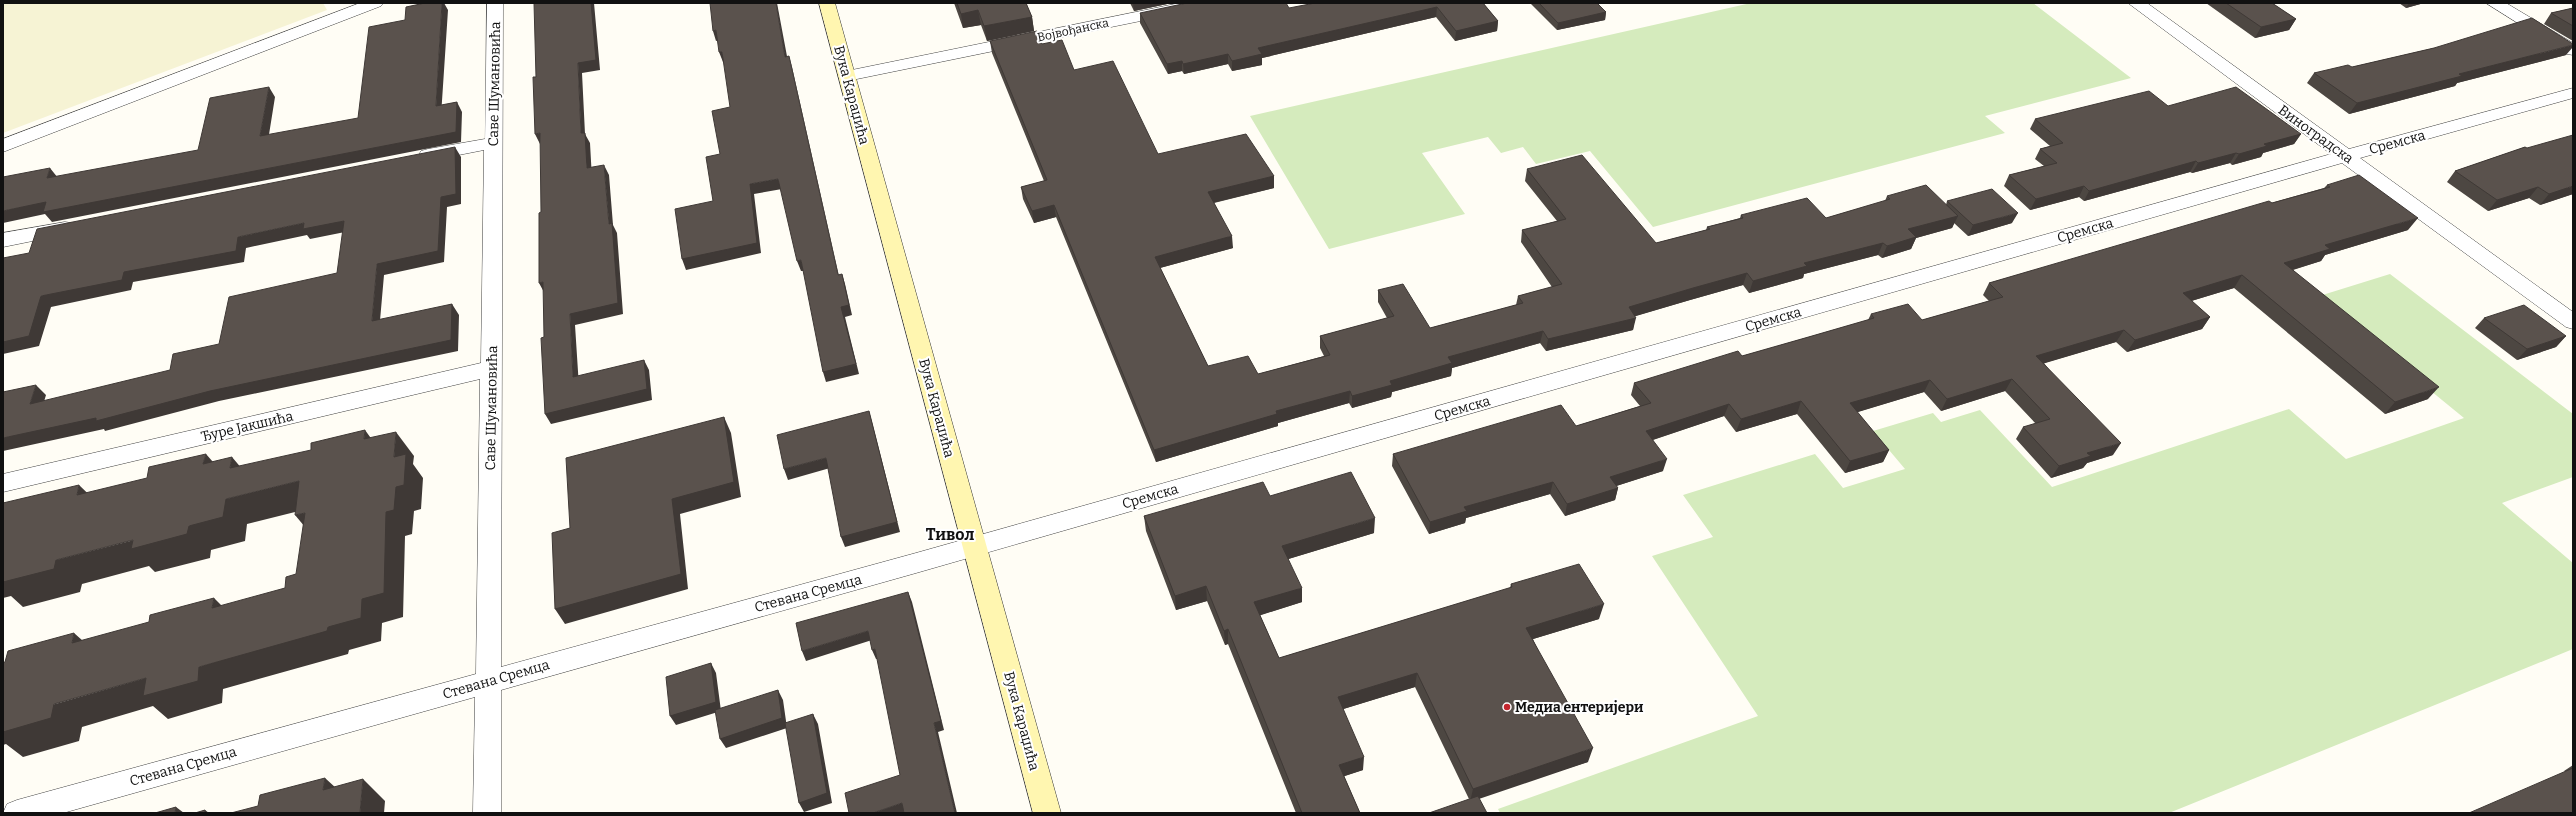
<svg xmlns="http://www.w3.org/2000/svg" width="2576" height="816" viewBox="0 0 2576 816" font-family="Bitter,serif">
<rect width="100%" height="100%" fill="#fffdf5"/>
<path fill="#f6f3d4" d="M 3,3 L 323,3 L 327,10 L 3,133 Z"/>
<path fill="#d5ebbd" d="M 1751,3 L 2033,3 L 2131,78 L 1985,116 L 2005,133 L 1653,227 L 1590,151 L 1536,164 L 1523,147 L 1501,153 L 1488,137 L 1422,153 L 1465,214 L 1329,249 L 1250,116 Z
M 2390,274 L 2573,414 L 2573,477 L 2502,503 L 2573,563 L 2573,649 L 2169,813 L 1500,813 L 1498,809 L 1758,716 L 1652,556 L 1713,537 L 1683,495 L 1815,454 L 1843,488 L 1905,469 L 1873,431 L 1933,413 L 1941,422 L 1980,410 L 2052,487 L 2289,409 L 2346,459 L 2464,418 L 2316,297 Z"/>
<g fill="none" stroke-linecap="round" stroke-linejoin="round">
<g stroke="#444" stroke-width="1">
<path id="street" d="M 360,3 L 383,3 L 381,6 L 3,152 L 3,139 Z
M 487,3 L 503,3 L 501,667 L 916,553 L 2331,154 L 2128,3 L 2147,3 L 2349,149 L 2573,88 L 2573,98 L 2360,158 L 2573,312 L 2573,329 L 2566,327 L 2342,163 L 916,573 L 501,690 L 501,813 L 473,813 L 475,697 L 63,813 L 3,813 L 7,804 L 17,800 L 476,674 L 480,379 L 3,492 L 3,474 L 481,363 L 484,150 L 428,161 L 421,159 L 419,155 L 421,151 L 428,149 L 485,139 Z
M 1180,3 L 1212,3 L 1204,8 L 847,81 L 841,80 L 838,76 L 841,72 L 847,71 Z
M 2486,3 L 2506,3 L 2573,43 L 2573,55 L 2567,54 Z
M 65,222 L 72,223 L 75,228 L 72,233 L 3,247 L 3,233 Z"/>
</g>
<g stroke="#333" stroke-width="1">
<path id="secondary" d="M 819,3 L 835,3 L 1061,813 L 1033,813 Z"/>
</g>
<use href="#street" fill="#fff" fill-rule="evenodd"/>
<use href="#secondary" fill="#fff6b0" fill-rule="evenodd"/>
</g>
<path fill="#4d4742" d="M 954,3 L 1026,3 L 1032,17 L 1034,31 L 987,41 L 981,25 L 963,28 Z
M 1130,3 L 1172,3 L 1134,11 Z
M 1483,3 L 1498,21 L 1497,31 L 1455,41 L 1436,17 L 1262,58 L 1262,65 L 1232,71 L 1228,64 L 1184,74 L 1182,71 L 1168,74 L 1140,23 L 1140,13 Z
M 1530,3 L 1597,3 L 1606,12 L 1605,20 L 1557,30 Z
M 2206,3 L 2272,3 L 2296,19 L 2289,30 L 2255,38 Z
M 2399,3 L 2424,3 L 2406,8 Z
M 2573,8 L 2573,41 L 2544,24 L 2551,13 Z
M 990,41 L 1042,44 L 1074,70 L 1158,154 L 1274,176 L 1274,188 L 1214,203 L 1233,248 L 1160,268 L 1208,366 L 1258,374 L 1324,356 L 1320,348 L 1320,336 L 1387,318 L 1378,302 L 1378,290 L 1430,328 L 1516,305 L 1518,296 L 1552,287 L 1521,242 L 1522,230 L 1557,221 L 1525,181 L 1527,169 L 1656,243 L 1706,230 L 1707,227 L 1740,218 L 1741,215 L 1826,218 L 1885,201 L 1887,196 L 1946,205 L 1947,201 L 2012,223 L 1968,236 L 1954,223 L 1952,228 L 1916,238 L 1911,249 L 1882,258 L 1878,255 L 1804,274 L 1803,278 L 1749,293 L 1743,285 L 1690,300 L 1635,316 L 1633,330 L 1546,351 L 1540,343 L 1452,368 L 1451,376 L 1392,392 L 1391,397 L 1352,408 L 1349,403 L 1278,423 L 1278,426 L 1156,462 L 1056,217 L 1034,223 L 1023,199 L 1021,187 L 1044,181 L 992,53 Z
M 2434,48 L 2566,55 L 2457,83 L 2455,86 L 2349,114 L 2307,83 L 2314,73 L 2352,67 Z
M 2168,106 L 2301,134 L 2294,144 L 2263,153 L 2261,157 L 2232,165 L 2230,163 L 2192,173 L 2190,172 L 2084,201 L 2079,197 L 2030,210 L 2004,186 L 2009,175 L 2044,166 L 2035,159 L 2040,149 L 2050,146 L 2030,129 L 2035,119 Z
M 2525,147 L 2573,194 L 2540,205 L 2529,198 L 2488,211 L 2447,182 L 2455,171 Z
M 2327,185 L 2408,230 L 2325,255 L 2321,261 L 2293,270 L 2428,399 L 2385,414 L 2234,288 L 2191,301 L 2210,317 L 2202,329 L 2127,352 L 2116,342 L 2044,363 L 2113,455 L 2087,463 L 2083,468 L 2051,478 L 2016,439 L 2023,427 L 2036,424 L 2005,391 L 1941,411 L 1924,392 L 1857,412 L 1889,450 L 1883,462 L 1845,473 L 1797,414 L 1736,432 L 1724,416 L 1653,440 L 1663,471 L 1616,486 L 1618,488 L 1615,500 L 1565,516 L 1550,494 L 1466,518 L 1465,523 L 1429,534 L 1392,466 L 1393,454 L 1576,426 L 1640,406 L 1631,395 L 1634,383 L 1742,356 L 1868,320 L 1871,314 L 1922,320 L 1989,301 L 1983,295 L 1989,283 L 2324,188 Z
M 2484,318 L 2566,336 L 2556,347 L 2517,360 L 2475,328 Z
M 1270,496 L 1374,533 L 1288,559 L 1302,602 L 1260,615 L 1279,658 L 1510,588 L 1511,584 L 1599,619 L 1533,639 L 1588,762 L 1469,799 L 1415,687 L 1343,709 L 1363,770 L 1344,776 L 1360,813 L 1296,813 L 1228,644 L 1225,645 L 1207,601 L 1176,610 L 1146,531 L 1144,516 Z
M 2573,765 L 2573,813 L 2565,771 L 2564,771 Z"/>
<path fill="#3f3936" d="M 442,3 L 444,3 L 448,10 L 441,116 L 436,106 Z
M 591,3 L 594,3 L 600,70 L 582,73 L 585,134 L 590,143 L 592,179 L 587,168 L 581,133 L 578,63 Z
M 776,3 L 777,3 L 789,67 L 785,57 Z
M 1133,3 L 1172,3 L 1134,11 Z
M 2409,3 L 2424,3 L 2406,8 Z
M 1437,7 L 1436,17 L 1262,58 L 1262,65 L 1232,71 L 1232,61 L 1258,48 Z
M 978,10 L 981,25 L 963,28 L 961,14 Z
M 1606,12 L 1605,20 L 1557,30 L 1558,23 Z
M 1032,17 L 1034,31 L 987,41 L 984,26 Z
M 2296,19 L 2289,30 L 2255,38 L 2261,27 Z
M 1498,21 L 1497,31 L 1455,41 L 1456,31 Z
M 716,30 L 720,40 L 716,41 L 713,31 Z
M 2573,45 L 2573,47 L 2566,55 L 2457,83 L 2455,86 L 2349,114 L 2357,103 L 2459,74 Z
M 719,52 L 722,52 L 725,62 L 723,62 Z
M 1228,54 L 1228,64 L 1184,74 L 1183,64 Z
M 789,56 L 792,67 L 841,285 L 838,275 Z
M 1182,61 L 1182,71 L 1168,74 L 1167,64 Z
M 269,87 L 275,97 L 267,147 L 260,136 Z
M 457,102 L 462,112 L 461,142 L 52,222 L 45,214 L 3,223 L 3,211 Z
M 540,133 L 540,144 L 535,134 Z
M 2301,134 L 2294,144 L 2263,153 L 2261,157 L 2232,165 L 2239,154 L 2264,144 Z
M 455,147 L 461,157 L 461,204 L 447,207 L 444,262 L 384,275 L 379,332 L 372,321 L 377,264 L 441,197 Z
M 2236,153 L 2230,163 L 2192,173 L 2198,163 Z
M 2196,161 L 2190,172 L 2084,201 L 2089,191 Z
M 604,165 L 609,175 L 613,225 L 617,233 L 623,314 L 575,325 L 579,387 L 573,377 L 570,314 L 609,224 Z
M 50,168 L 58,178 L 47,178 Z
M 1274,176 L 1274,188 L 1208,204 L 1208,192 Z
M 778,179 L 782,189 L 754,194 L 761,253 L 686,270 L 682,259 L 750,184 Z
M 2084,186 L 2079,197 L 2030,210 L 2036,199 Z
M 2573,186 L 2573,194 L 2540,205 L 2549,194 Z
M 2538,187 L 2529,198 L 2488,211 L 2497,200 Z
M 1054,205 L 1056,217 L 1034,223 L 1032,211 Z
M 2018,213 L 2012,223 L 1968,236 L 1973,225 Z
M 1958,216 L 1952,228 L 1916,238 L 1911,249 L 1882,258 L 1887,246 L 1908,229 Z
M 2418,218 L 2408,230 L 2325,255 L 2321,261 L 2275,275 L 2284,263 L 2325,245 Z
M 344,221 L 350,231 L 310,239 L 307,235 L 246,248 L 244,262 L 133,282 L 131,290 L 51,307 L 39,346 L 3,354 L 3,342 L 41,296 L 238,237 L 304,223 Z
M 1232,236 L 1233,248 L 1156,269 L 1155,257 Z
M 1883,243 L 1878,255 L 1804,274 L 1803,278 L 1749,293 L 1753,281 L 1804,263 Z
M 801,260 L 804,271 L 801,271 L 797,261 Z
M 1747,273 L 1743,285 L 1690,300 L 1626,319 L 1629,307 L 1693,288 Z
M 842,274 L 845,284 L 852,315 L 845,317 L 859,374 L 826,382 L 823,372 Z
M 2242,275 L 2234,288 L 2175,306 L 2183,293 Z
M 543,282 L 545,294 L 539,283 Z
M 452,304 L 459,315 L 458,351 L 219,401 L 105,431 L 104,429 L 3,451 L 3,438 Z
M 2210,317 L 2202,329 L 2127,352 L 2135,340 Z
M 1636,318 L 1633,330 L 1546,351 L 1548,339 Z
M 2124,330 L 2116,342 L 2029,368 L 2036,356 Z
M 1543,331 L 1540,343 L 1452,368 L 1451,376 L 1392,392 L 1391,397 L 1352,408 L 1352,396 L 1390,381 L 1448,357 Z
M 2566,336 L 2556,347 L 2517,360 L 2527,349 Z
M 644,360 L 649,370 L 652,400 L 551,424 L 545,414 Z
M 2012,379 L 2005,391 L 1941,411 L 1947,399 Z
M 1930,380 L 1924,392 L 1845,416 L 1850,403 Z
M 36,385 L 46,395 L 40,415 L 30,404 Z
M 2439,387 L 2428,399 L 2385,414 L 2395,402 Z
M 1350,391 L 1349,403 L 1278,423 L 1278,426 L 1156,462 L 1154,450 L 1276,411 Z
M 1801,401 L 1797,414 L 1736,432 L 1741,419 Z
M 1729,404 L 1724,416 L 1643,443 L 1646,431 Z
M 869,411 L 872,422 L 900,532 L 845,547 L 841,537 Z
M 724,417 L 731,433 L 741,497 L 680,514 L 688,589 L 565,624 L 555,609 L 672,499 Z
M 365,430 L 383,455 L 364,439 Z
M 396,432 L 414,456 L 413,464 L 423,478 L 421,509 L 414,511 L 412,534 L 405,536 L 403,617 L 382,623 L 381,641 L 349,650 L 348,654 L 223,689 L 222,703 L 168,719 L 153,706 L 82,727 L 79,741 L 23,757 L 6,744 L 3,745 L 3,719 L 146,678 L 199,667 L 328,627 L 362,599 L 386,512 L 394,457 Z
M 2121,443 L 2113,455 L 2087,463 L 2083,468 L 2051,478 L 2059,466 L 2087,453 Z
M 1889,450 L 1883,462 L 1845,473 L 1850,461 Z
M 206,454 L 227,478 L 203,464 Z
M 232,457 L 253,482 L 230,468 Z
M 826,458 L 830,468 L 788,480 L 784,469 Z
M 1667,459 L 1663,471 L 1607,489 L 1610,477 Z
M 299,481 L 319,506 L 247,524 L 245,541 L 211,550 L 210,558 L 155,572 L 149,566 L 82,584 L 80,592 L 23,607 L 11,596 L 3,598 L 3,572 L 56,560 L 189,526 L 226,499 Z
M 1553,482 L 1550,494 L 1466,518 L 1465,523 L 1429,534 L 1430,522 L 1464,507 Z
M 79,485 L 104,509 L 77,495 Z
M 1618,488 L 1615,500 L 1565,516 L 1567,504 Z
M 305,513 L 315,539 L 295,515 Z
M 1375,518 L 1374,533 L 1282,561 L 1282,546 Z
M 1206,586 L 1207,601 L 1176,610 L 1175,596 Z
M 1302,588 L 1302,602 L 1255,617 L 1254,602 Z
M 908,592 L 912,602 L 944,730 L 938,732 L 957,813 L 955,813 L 934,723 Z
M 214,598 L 237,621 L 212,608 Z
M 1604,604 L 1599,619 L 1523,642 L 1526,628 Z
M 1228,629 L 1228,644 L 1225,645 L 1224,631 Z
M 868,631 L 872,640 L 806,661 L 802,651 Z
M 74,633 L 100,656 L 72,643 Z
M 875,649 L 879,659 L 876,659 L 872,650 Z
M 711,663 L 716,673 L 721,711 L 676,725 L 670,716 Z
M 1417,673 L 1415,687 L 1337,711 L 1338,697 Z
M 778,690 L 783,700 L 787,728 L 726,748 L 720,739 Z
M 813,714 L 818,724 L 832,803 L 804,812 L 799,803 Z
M 1593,748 L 1588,762 L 1470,802 L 1473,789 Z
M 1364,757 L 1363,770 L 1339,778 L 1339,765 Z
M 325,778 L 348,799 L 323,790 Z
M 363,779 L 385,801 L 384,813 L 360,813 Z
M 902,803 L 906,812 L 904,813 L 873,813 Z
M 176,807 L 184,813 L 175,813 Z
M 205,810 L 209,813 L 205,813 Z"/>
<path fill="#5a524d" stroke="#3f3936" d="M 425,3 L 442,3 L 436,106 L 457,102 L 456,132 L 43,212 L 46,202 L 3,211 L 3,177 L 50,168 L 47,178 L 198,150 L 210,98 L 269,87 L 260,136 L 358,118 L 369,27 L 405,20 L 406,7 Z
M 534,3 L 591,3 L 596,60 L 578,63 L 581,133 L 585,133 L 587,168 L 604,165 L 609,224 L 612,223 L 618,303 L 570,314 L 573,377 L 644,360 L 647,389 L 545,414 L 541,338 L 544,337 L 543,282 L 539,283 L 539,213 L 541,212 L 540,133 L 535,134 L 533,77 L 536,77 Z
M 710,3 L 776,3 L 785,57 L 789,56 L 838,275 L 842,274 L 849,305 L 841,307 L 856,364 L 823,372 L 801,260 L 797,261 L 778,179 L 750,184 L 757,243 L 682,259 L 675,209 L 713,201 L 706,157 L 720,154 L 712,111 L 730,107 L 722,52 L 719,52 L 716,30 L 713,31 Z
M 957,3 L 1026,3 L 1032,17 L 984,26 L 978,10 L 961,14 Z
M 1187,3 L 1286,3 L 1289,8 L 1315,3 L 1483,3 L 1498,21 L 1456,31 L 1437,7 L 1258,48 L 1262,54 L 1232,61 L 1228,54 L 1183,64 L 1182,61 L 1167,64 L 1140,13 Z
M 1539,3 L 1597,3 L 1606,12 L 1558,23 Z
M 2226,3 L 2272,3 L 2296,19 L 2261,27 Z
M 2573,8 L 2573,26 L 2551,13 Z
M 2532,18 L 2573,44 L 2573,45 L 2459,74 L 2462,76 L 2357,103 L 2314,73 L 2348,65 L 2352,67 L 2434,48 Z
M 1037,31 L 1042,44 L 1062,40 L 1074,70 L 1113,61 L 1158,154 L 1246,134 L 1274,176 L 1208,192 L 1232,236 L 1155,257 L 1208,366 L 1248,356 L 1258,374 L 1330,355 L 1320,336 L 1394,316 L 1378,290 L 1403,284 L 1430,328 L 1523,303 L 1518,296 L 1562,284 L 1522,230 L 1566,219 L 1527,169 L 1582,155 L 1656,243 L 1710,229 L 1707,227 L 1743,218 L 1741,215 L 1807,198 L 1826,218 L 1890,199 L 1887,196 L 1926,185 L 1958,216 L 1908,229 L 1916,237 L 1887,246 L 1883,243 L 1804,263 L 1807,266 L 1753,281 L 1747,273 L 1693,288 L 1629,307 L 1636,318 L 1548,339 L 1543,331 L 1448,357 L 1452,363 L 1390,381 L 1392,385 L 1352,396 L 1350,391 L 1276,411 L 1277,414 L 1154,450 L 1054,205 L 1032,211 L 1021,187 L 1047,180 L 990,41 Z
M 2236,87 L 2301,134 L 2264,144 L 2267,146 L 2239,154 L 2236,153 L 2198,163 L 2196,161 L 2089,191 L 2084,186 L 2036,199 L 2009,175 L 2057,163 L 2040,149 L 2063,143 L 2035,119 L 2149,91 L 2168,106 Z
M 2573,135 L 2573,186 L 2549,194 L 2538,187 L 2497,200 L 2455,171 L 2525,147 L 2527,148 Z
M 455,147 L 456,194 L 441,197 L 438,251 L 377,264 L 372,321 L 452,304 L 451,340 L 210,391 L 96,421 L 96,418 L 3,438 L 3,392 L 36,385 L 30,404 L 170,370 L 173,354 L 219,344 L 229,297 L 337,273 L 344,221 L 303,229 L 304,223 L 238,237 L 236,251 L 124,272 L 122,280 L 41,296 L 29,336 L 3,342 L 3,258 L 29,253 L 37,229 Z
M 2359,175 L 2418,218 L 2325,245 L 2330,249 L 2284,263 L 2439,387 L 2395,402 L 2242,275 L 2183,293 L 2210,317 L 2135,340 L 2124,330 L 2036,356 L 2121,443 L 2087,453 L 2091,456 L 2059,466 L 2023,427 L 2050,419 L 2012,379 L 1947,399 L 1930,380 L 1850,403 L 1889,450 L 1850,461 L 1801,401 L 1741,419 L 1729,404 L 1646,431 L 1667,459 L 1610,477 L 1618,488 L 1567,504 L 1553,482 L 1464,507 L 1467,511 L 1430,522 L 1393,454 L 1561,405 L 1576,426 L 1651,403 L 1634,383 L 1738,351 L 1742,356 L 1812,336 L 1874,318 L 1871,314 L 1908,304 L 1922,320 L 2003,297 L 1989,283 L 2269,201 L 2272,203 L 2330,187 L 2327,185 Z
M 1992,189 L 2018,213 L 1973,225 L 1947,201 Z
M 2524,305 L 2566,336 L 2527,349 L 2484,318 Z
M 869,411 L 897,522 L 841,537 L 826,458 L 784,469 L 777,435 Z
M 724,417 L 734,482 L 672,499 L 681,574 L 555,609 L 552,533 L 570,528 L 566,458 Z
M 365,430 L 364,439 L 396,432 L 394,457 L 406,454 L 404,485 L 396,487 L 394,510 L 386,512 L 384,593 L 362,599 L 361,618 L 328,627 L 327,631 L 199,667 L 198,681 L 143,696 L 146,678 L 54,704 L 51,718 L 3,732 L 3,663 L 5,662 L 8,651 L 74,633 L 72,643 L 149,622 L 150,615 L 214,598 L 212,608 L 285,588 L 286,577 L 296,574 L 305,513 L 295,515 L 299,481 L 226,499 L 223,517 L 189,526 L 187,534 L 131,549 L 133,540 L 56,560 L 54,569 L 3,582 L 3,503 L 79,485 L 77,495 L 147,478 L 149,467 L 206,454 L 203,464 L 232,457 L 230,468 L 311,450 L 311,443 Z
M 1351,472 L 1375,518 L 1282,546 L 1302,588 L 1254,602 L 1279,658 L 1512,587 L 1511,584 L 1579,564 L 1604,604 L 1526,628 L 1593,748 L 1473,789 L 1417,673 L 1338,697 L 1364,757 L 1339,765 L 1360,813 L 1302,813 L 1228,629 L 1224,631 L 1206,586 L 1175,596 L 1144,516 L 1263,482 L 1270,496 Z
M 908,592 L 941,721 L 934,723 L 955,813 L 904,813 L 902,803 L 873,813 L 849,813 L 845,793 L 900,775 L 875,649 L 872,650 L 868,631 L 802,651 L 796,623 Z
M 711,663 L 716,702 L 670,716 L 666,677 Z
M 778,690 L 782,718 L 720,739 L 715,710 Z
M 813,714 L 827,793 L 799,803 L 785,723 Z
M 2573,768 L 2573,813 L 2469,813 Z
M 325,778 L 323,790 L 363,779 L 360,813 L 231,813 L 258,806 L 260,795 Z
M 1478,796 L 1487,813 L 1429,813 Z
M 176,807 L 175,813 L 155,813 Z
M 205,810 L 205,813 L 195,813 Z"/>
<circle fill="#c4262e" stroke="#fff" stroke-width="1.5" cx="1507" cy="707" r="4"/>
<g text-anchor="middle" stroke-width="4" stroke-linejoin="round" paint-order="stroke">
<g font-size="12" fill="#111" stroke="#fff">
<text transform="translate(1073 30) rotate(-12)" y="4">Војвођанска</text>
</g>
<g font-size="14" fill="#111" stroke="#fff">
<text transform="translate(494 84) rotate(-89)" y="5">Саве Шумановића</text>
<text transform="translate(852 95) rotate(75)" y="5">Вука Караџића</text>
<text transform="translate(2316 134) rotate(36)" y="5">Виноградска</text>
<text transform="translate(2397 142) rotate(-15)" y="5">Сремска</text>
<text transform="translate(2085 230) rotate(-16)" y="5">Сремска</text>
<text transform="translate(1773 319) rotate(-16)" y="5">Сремска</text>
<text transform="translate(491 408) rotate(-89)" y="5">Саве Шумановића</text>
<text transform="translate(937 408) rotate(75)" y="5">Вука Караџића</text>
<text transform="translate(1462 408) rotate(-16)" y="5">Сремска</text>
<text transform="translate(247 426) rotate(-13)" y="5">Ђуре Јакшића</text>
<text transform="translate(1150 496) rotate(-16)" y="5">Сремска</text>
<text transform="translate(808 593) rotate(-15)" y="5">Стевана Сремца</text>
<text transform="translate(496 679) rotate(-16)" y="5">Стевана Сремца</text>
<text transform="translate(1022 721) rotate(75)" y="5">Вука Караџића</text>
<text transform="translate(183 766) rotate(-16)" y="5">Стевана Сремца</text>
</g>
<g font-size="14" font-weight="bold" fill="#111" stroke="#fff" text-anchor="start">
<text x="1515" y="712">Медиа ентеријери</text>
</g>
<g font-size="16" font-weight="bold" fill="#111" stroke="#fff">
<text x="950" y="540">Тивол</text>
</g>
</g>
<rect width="2576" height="816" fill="none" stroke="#111111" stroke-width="8"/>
</svg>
